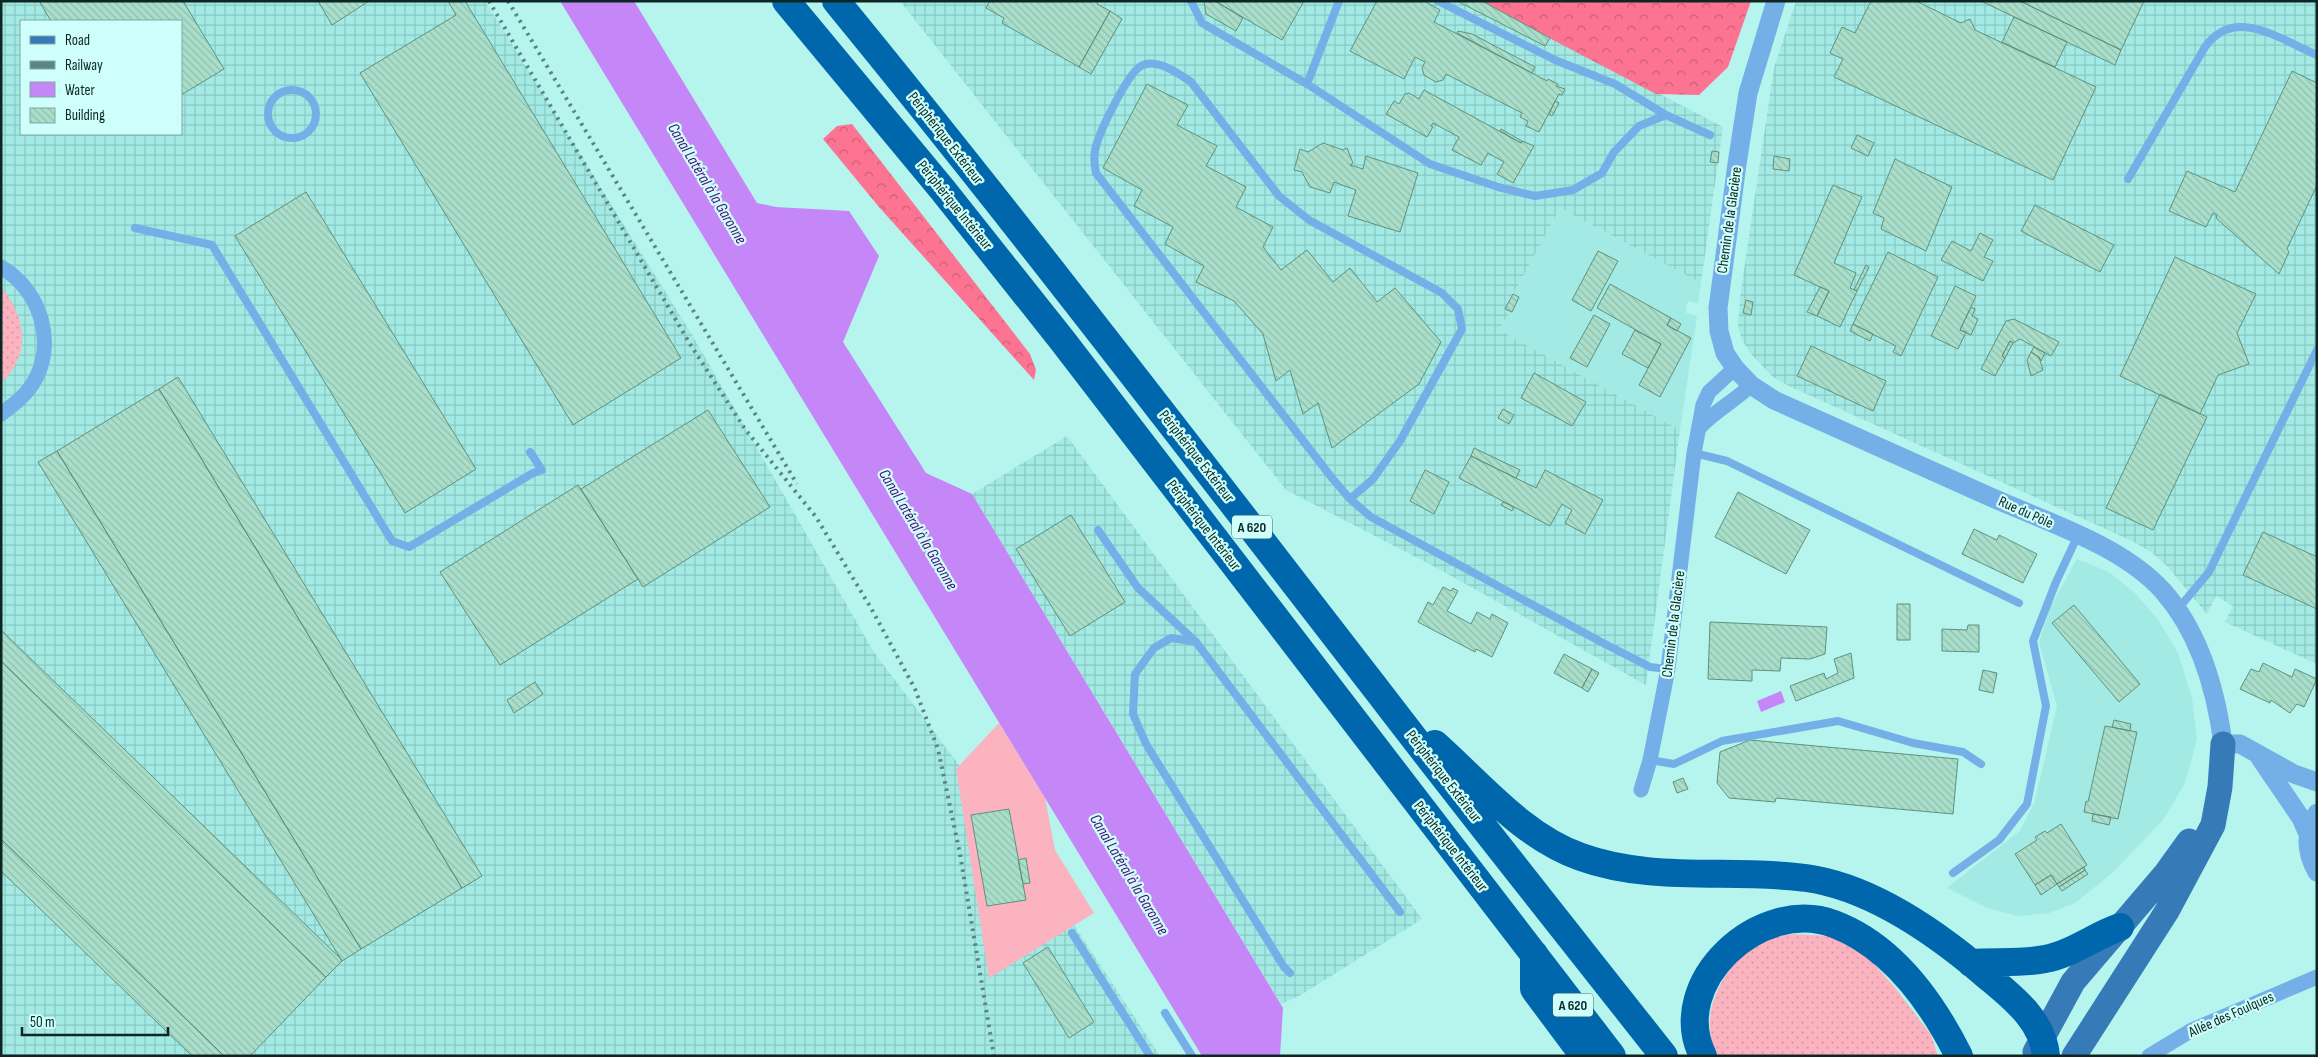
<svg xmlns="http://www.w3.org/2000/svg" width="2318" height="1057" viewBox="0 0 2318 1057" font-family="'Sofia Sans Condensed',sans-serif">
<defs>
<pattern id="industrial-grid" width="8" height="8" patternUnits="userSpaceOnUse" patternTransform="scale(1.25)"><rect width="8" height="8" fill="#a2eae3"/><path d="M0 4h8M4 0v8" fill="none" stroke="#8ac9c3"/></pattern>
<pattern id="grass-dots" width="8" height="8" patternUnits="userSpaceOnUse" patternTransform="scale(1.25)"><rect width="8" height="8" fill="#fbb3bf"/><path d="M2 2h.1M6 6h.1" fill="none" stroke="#d69aa4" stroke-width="1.8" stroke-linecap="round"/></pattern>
<pattern id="forest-crowns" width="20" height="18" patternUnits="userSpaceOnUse" patternTransform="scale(1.25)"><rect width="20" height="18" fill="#fd7492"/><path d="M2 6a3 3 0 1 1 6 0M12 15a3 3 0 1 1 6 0" fill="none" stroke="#cb5f77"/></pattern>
<pattern id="building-back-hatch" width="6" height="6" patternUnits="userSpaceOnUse" patternTransform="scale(1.25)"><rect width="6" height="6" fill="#a9dfca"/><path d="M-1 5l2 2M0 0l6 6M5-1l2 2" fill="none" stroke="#90bfad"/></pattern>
</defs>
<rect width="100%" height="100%" fill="#b6f4ee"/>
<path fill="#a2eae3" d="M 1560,208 L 1701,283 L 1698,303 L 1688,301 L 1686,307 L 1686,313 L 1697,316 L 1680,430 L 1499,330 L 1509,313 L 1505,310 Z
M 2077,559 L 2109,572 L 2136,594 L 2158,620 L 2178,653 L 2192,698 L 2197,739 L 2185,783 L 2163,820 L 2111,874 L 2075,903 L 2049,913 L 2017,916 L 1987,908 L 1947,888 L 2020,831 L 2035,801 L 2057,706 L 2039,642 L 2050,608 Z"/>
<path fill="url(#industrial-grid)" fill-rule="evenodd" d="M 1,1 L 485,1 L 694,338 L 873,651 L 1033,863 L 1160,1056 L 1,1056 ZM 21,21 L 181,21 L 181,134 L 21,134 Z
M 900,1 L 1483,1 L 1723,127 L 1701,283 L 1560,208 L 1505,310 L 1509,313 L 1499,330 L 1680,430 L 1646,685 L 1437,568 L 1286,490 Z
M 1796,1 L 2317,1 L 2317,664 L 2225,622 L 2233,606 L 2216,596 L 2207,614 L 2167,566 L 2151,552 L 2132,541 L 1789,386 L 1773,377 L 1751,354 L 1742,340 L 1738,326 L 1740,297 L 1774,68 Z
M 1067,436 L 1422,919 L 1299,996 L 1281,1004 L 972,494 Z"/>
<path fill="url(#grass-dots)" d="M 1,287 C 26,317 32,354 1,383 Z
M 1792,934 L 1830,936 L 1867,956 L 1896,989 L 1931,1035 L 1938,1056 L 1718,1056 C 1716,1050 1712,1044 1711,1038 C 1703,998 1735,949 1773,937 C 1779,935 1786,935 1792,934 Z"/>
<path fill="url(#forest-crowns)" d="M 1479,1 L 1751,1 L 1728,67 L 1699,95 L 1656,94 Z
M 852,124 L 1030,354 L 1036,370 L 1034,380 L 879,207 L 823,139 L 837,126 Z"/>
<path fill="#fbb3bf" d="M 999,723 L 1045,798 L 1055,850 L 1094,913 L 989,978 L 956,769 Z"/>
<path fill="#c587f7" d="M 560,1 L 634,1 L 757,203 L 776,207 L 849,211 L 879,256 L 843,342 L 926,473 L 972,494 L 1283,1008 L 1280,1056 L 1202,1056 Z
M 1781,691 L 1785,702 L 1761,712 L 1757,701 Z"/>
<path fill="url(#building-back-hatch)" stroke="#5e927e" d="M 39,1 L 183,1 L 224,69 L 181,95 L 181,21 L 51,21 Z
M 318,1 L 369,1 L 332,25 Z
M 448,1 L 465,1 L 681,358 L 573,425 L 360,73 L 456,15 Z
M 990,1 L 1098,1 L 1097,4 L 1110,11 L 1079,67 L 1002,23 L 1004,18 L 986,8 Z
M 1204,1 L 1215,1 L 1243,18 L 1236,31 L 1206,14 Z
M 1215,1 L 1304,1 L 1282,40 Z
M 1377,1 L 1424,1 L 1440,10 L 1434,22 L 1547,81 L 1548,79 L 1558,84 L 1556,86 L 1565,89 L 1562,95 L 1559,94 L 1539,132 L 1526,126 L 1528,121 L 1520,117 L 1522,113 L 1446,74 L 1443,80 L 1436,82 L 1424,75 L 1422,68 L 1425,62 L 1415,57 L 1404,79 L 1350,51 Z
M 1457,1 L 1482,1 L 1550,38 L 1545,46 Z
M 1871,1 L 1916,1 L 1961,23 L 1970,19 L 1975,30 L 2096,87 L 2053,180 L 1834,77 L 1843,59 L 1830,53 L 1842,27 L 1855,33 Z
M 1981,1 L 2020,1 L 2121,50 L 2115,65 Z
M 2020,1 L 2144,1 L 2121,50 Z
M 1110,11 L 1122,19 L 1091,74 L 1079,67 Z
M 2014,17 L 2067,42 L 2055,67 L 2002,42 Z
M 1458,31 L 1472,34 L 1535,67 L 1532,73 L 1457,33 Z
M 2292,71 L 2317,83 L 2317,185 L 2287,249 L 2289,252 L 2279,274 L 2216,218 L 2217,215 L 2213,213 L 2206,227 L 2169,211 L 2187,171 L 2235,192 Z
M 1147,84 L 1188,105 L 1177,125 L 1217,146 L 1206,166 L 1246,187 L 1236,207 L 1273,227 L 1263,247 L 1281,270 L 1307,250 L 1333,282 L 1350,268 L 1377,302 L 1395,288 L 1441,342 L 1419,384 L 1332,448 L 1318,403 L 1303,414 L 1290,370 L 1276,381 L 1263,334 L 1234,301 L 1196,282 L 1204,266 L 1165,244 L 1173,227 L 1134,206 L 1142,190 L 1103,168 Z
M 1424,90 L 1521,143 L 1522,141 L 1534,146 L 1513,183 L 1497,174 L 1504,162 L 1488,153 L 1481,165 L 1452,150 L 1459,137 L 1433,123 L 1431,126 L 1433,127 L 1427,137 L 1386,114 L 1394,101 L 1399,104 L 1405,94 L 1409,93 L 1419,99 Z
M 1555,101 L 1559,103 L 1552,116 L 1549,114 Z
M 1501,129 L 1522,141 L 1521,143 L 1500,131 Z
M 1857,135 L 1874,143 L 1868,156 L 1851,148 Z
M 1323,143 L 1343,150 L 1347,148 L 1353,163 L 1350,165 L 1363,169 L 1366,156 L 1418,173 L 1400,232 L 1348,216 L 1356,190 L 1334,182 L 1330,193 L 1310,187 L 1302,172 L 1294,170 L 1300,149 L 1308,152 Z
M 1712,151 L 1719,152 L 1718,163 L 1710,162 Z
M 1774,156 L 1790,159 L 1789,171 L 1773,169 Z
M 1895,159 L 1952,187 L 1926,251 L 1881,229 L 1884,218 L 1873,213 Z
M 1833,185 L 1862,197 L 1834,263 L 1856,273 L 1850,288 L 1857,291 L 1840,327 L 1817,316 L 1829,291 L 1794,275 Z
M 306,192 L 476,469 L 405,513 L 235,236 Z
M 2035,205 L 2114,245 L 2100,272 L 2021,231 Z
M 1980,233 L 1993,240 L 1984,257 L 1993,261 L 1983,281 L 1941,260 L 1952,241 L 1971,251 Z
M 1598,251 L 1618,261 L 1591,311 L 1572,300 Z
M 1888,252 L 1938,277 L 1901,356 L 1893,352 L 1896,346 L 1853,324 Z
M 2175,257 L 2256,294 L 2237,333 L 2249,364 L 2218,375 L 2200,414 L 2120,376 Z
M 1866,265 L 1869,267 L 1857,291 L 1854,290 Z
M 1610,284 L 1671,318 L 1667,325 L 1691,338 L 1660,397 L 1639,385 L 1661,344 L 1597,308 Z
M 1955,286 L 1976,296 L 1960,330 L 1966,332 L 1958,349 L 1931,336 Z
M 1820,287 L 1829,291 L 1817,316 L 1807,312 Z
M 1513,294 L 1519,297 L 1512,312 L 1505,309 Z
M 1746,300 L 1753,302 L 1751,315 L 1743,313 Z
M 1971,307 L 1975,309 L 1972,316 L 1978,319 L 1971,335 L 1960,330 Z
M 1594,315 L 1610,324 L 1587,367 L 1570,358 Z
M 1671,318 L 1681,324 L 1677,331 L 1667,325 Z
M 2014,319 L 2059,342 L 2051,356 L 2020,339 L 2013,343 L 2010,341 L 2002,356 L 2005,358 L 1995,376 L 1981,369 L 2006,321 Z
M 1853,324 L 1873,334 L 1870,341 L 1850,331 Z
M 1635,330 L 1661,344 L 1648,368 L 1622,354 Z
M 2010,341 L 2013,343 L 2005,358 L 2002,356 Z
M 1811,346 L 1886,381 L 1873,411 L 1797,376 Z
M 2034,347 L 2045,353 L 2041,361 L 2039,357 L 2031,352 Z
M 2031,352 L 2039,357 L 2043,370 L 2031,376 L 2027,360 Z
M 1534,373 L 1586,402 L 1572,426 L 1521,398 Z
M 178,377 L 482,876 L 462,888 L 159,389 Z
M 159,389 L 462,888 L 361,949 L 57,451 Z
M 2160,394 L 2207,417 L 2153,530 L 2106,508 Z
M 1503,409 L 1514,415 L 1509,424 L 1498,418 Z
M 708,410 L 770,507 L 643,587 L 581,489 Z
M 1474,448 L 1520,470 L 1516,478 L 1471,456 Z
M 57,451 L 361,949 L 342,961 L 38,462 Z
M 1471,456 L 1536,488 L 1545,470 L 1603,500 L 1585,534 L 1565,523 L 1572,510 L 1562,504 L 1550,526 L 1459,478 Z
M 1425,470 L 1449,482 L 1434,514 L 1410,501 Z
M 578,485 L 638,579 L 500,665 L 440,572 Z
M 1738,492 L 1810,530 L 1786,574 L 1715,537 Z
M 1503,502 L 1514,507 L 1512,511 L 1501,505 Z
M 1071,515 L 1125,602 L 1070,636 L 1016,549 Z
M 1974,529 L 1997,540 L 1999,535 L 2037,554 L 2023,583 L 1962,554 Z
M 2263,532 L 2317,557 L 2317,609 L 2243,575 Z
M 1443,587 L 1451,591 L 1453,588 L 1458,591 L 1447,611 L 1471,624 L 1477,612 L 1490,619 L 1492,614 L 1508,623 L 1492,657 L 1476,649 L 1475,652 L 1418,622 L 1428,602 L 1433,605 Z
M 1897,604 L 1910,604 L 1910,640 L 1897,640 Z
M 2074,605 L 2140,684 L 2119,702 L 2052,623 Z
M 1710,622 L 1827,627 L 1825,654 L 1810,659 L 1781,658 L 1780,671 L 1752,670 L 1752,681 L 1708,679 Z
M 1968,625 L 1979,625 L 1979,652 L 1942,651 L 1942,629 L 1967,630 Z
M 1,630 L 340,958 L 342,961 L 326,977 L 1,661 Z
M 1851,653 L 1854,678 L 1796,701 L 1790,686 L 1824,673 L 1826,679 L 1838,673 L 1834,659 Z
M 1564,654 L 1592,669 L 1582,688 L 1554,673 Z
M 1,661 L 326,977 L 250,1056 L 224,1056 L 1,839 Z
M 2263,663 L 2292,677 L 2295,669 L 2317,679 L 2304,707 L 2297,704 L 2290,713 L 2271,700 L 2270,703 L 2240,689 L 2251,669 L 2259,672 Z
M 1592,669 L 1599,673 L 1588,692 L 1582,688 Z
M 1983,670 L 1997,673 L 1993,693 L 1979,690 Z
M 535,682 L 543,694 L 514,713 L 507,700 Z
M 2114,720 L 2131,724 L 2130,731 L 2112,727 Z
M 2105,726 L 2137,732 L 2118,819 L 2084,812 L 2086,801 L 2088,802 Z
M 1750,740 L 1958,759 L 1953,814 L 1776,798 L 1775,802 L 1729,798 L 1717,783 L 1720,752 Z
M 1683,778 L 1688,789 L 1677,793 L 1673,782 Z
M 1009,809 L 1026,900 L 987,906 L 971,815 Z
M 2093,814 L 2111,817 L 2109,825 L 2092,821 Z
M 2061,824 L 2087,865 L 2057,884 L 2051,875 L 2035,885 L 2015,854 L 2037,840 L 2035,837 L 2045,831 L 2047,833 Z
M 1,839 L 224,1056 L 192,1056 L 1,871 Z
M 1026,858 L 1030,883 L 1023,884 L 1018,860 Z
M 2084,867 L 2085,870 L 2059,887 L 2057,884 Z
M 2085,870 L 2088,874 L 2062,891 L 2059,887 Z
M 2051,875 L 2057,884 L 2041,895 L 2035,885 Z
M 1048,947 L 1094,1022 L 1069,1038 L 1023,963 Z"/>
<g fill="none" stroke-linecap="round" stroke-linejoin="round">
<path stroke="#74afe7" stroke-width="8" d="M 1191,1 L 1202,23 L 1307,84 L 1430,164 L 1498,187 L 1535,196 L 1573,190 L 1602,173 L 1614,152 L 1639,126 L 1666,115 L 1710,135
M 1438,1 L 1555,60 L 1615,84 L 1666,115
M 1307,84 L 1339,1
M268 114a24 24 0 1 1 48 0a24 24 0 1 1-48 0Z
M 2128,179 L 2205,47 C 2235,5 2281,40 2317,55
M 135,228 L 212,245 L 392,541 L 409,547 L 533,473 L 542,470 L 530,452
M 1694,453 L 1727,461 L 2019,603
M 1350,499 L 1373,479 L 1400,441 L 1462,329 L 1458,309 L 1442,293 L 1309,220 L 1279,196 L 1191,82 C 1179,74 1156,57 1141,66 C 1128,73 1102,127 1097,143 C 1093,153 1094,163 1096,173 L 1332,478 L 1350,499 L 1371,517 L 1603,643 L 1650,667 L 1668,669
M 1098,530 L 1138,588 L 1196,642 L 1400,912
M 2178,609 L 2209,572 L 2317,350
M 1196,642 L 1171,638 L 1154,648 L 1135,674 L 1133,714 L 1146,744 L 1284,967 L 1290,973
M 1650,760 L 1674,764 L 1722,741 L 1838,721 L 1913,743 L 1963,752 L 1981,764
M 1953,873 L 1999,840 L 2027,804 L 2046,706 L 2033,641 L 2056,582 L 2078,535
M 1072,933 L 1150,1056
M 1165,1013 L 1192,1056"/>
<path stroke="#74afe7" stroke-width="15" d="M 1,267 C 41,290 58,345 32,385 C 24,397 13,405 1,414
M 1700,427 C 1716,410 1735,401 1751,385
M 1641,790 L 1650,760 L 1668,669 L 1694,453 L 1703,405 L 1709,392 L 1735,368
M 2149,1056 L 2192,1030 L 2317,977"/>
<path stroke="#74afe7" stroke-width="19" d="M 1776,1 L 1748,93 L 1737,164 L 1718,308 L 1719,331 L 1725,353 L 1735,368 L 1751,385 L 1774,400 C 1848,433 1922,466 1995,499 C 2050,523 2122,546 2163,591 C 2200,633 2216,690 2223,744 L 2240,744 L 2294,774 L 2317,782
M 2260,758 L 2301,818 L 2308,834
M 2317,813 C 2304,832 2306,853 2317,872"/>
<path stroke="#367ab7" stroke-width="25" d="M 2035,1052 L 2073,982 L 2166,873 L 2189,841
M 2074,1056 L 2167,911 L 2213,825 L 2220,787 L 2223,744"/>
<path stroke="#0067ad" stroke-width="28" d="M 786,1 L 942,189 L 1062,340 L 1612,1056
M 836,1 C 1021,227 1198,459 1377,690 C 1471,813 1568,934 1664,1056
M 1435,744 C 1480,784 1522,836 1581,857 C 1653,883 1732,868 1806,878 C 1872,887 1938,934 1987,976 C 2012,997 2043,1020 2046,1056
M 1534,954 L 1534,989 L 1584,1056
M 1971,963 C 1996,961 2021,964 2045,959 C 2072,954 2094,936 2120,927
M 1703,1056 C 1666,982 1761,896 1834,924 C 1892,946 1932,1002 1959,1056"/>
<path stroke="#5b8582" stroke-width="4" stroke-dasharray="2.5 5" stroke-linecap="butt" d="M 489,1 L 690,344 L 745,429 L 816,517 L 871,608 L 915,689 L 938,749 L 960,854 L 994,1056
M 508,1 L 797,484"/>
</g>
<g text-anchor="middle" stroke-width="4.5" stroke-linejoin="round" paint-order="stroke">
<g fill="#cefffa" stroke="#476764" stroke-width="1">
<rect x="1232" y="515.5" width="40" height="23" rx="4"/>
<rect x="1553" y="993.5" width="40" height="23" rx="4"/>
</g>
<g font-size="14" font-weight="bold" fill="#0d2624">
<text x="1252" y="532">A 620</text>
<text x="1573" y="1010">A 620</text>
</g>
<g font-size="15" fill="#0d2624" stroke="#cefffa">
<text transform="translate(946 138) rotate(52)" y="5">Périphérique Extérieur</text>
<text transform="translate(955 205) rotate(51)" y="5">Périphérique Intérieur</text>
<text transform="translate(1729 220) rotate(-82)" y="5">Chemin de la Glacière</text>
<text transform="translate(1197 456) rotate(52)" y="5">Périphérique Extérieur</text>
<text transform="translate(2026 512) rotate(24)" y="5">Rue du Pôle</text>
<text transform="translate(1204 525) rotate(52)" y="5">Périphérique Intérieur</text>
<text transform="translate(1673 624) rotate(-83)" y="5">Chemin de la Glacière</text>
<text transform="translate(1444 776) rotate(52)" y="5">Périphérique Extérieur</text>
<text transform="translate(1451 846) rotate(52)" y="5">Périphérique Intérieur</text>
<text transform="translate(2231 1014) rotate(-24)" y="5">Allée des Foulques</text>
</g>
<g font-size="16" font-style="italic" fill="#4e0c73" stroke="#cefffa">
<text transform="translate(708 183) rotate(59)" y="6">Canal Latéral à la Garonne</text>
<text transform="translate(919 529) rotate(59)" y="6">Canal Latéral à la Garonne</text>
<text transform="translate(1130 874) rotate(59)" y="6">Canal Latéral à la Garonne</text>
</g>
</g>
<rect width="2318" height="1057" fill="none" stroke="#0d2624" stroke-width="5"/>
<rect x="20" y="20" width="162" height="115" fill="#cefffa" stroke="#81a8a4"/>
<rect x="30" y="36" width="25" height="8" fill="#367ab7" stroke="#81a8a4"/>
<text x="65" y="45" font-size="15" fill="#0d2624">Road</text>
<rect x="30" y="61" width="25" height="8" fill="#5b8582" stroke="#81a8a4"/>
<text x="65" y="70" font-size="15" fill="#0d2624">Railway</text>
<rect x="30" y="82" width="25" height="15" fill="#c587f7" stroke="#81a8a4"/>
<text x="65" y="95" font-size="15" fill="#0d2624">Water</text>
<rect x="30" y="108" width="25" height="15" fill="url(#building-back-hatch)" stroke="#81a8a4"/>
<text x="65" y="120" font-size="15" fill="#0d2624">Building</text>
<path d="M22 1027v8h146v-8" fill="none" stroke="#0d2624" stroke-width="2.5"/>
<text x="30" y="1027" font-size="15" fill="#0d2624" stroke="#cefffa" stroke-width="4" paint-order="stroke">50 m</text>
</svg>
